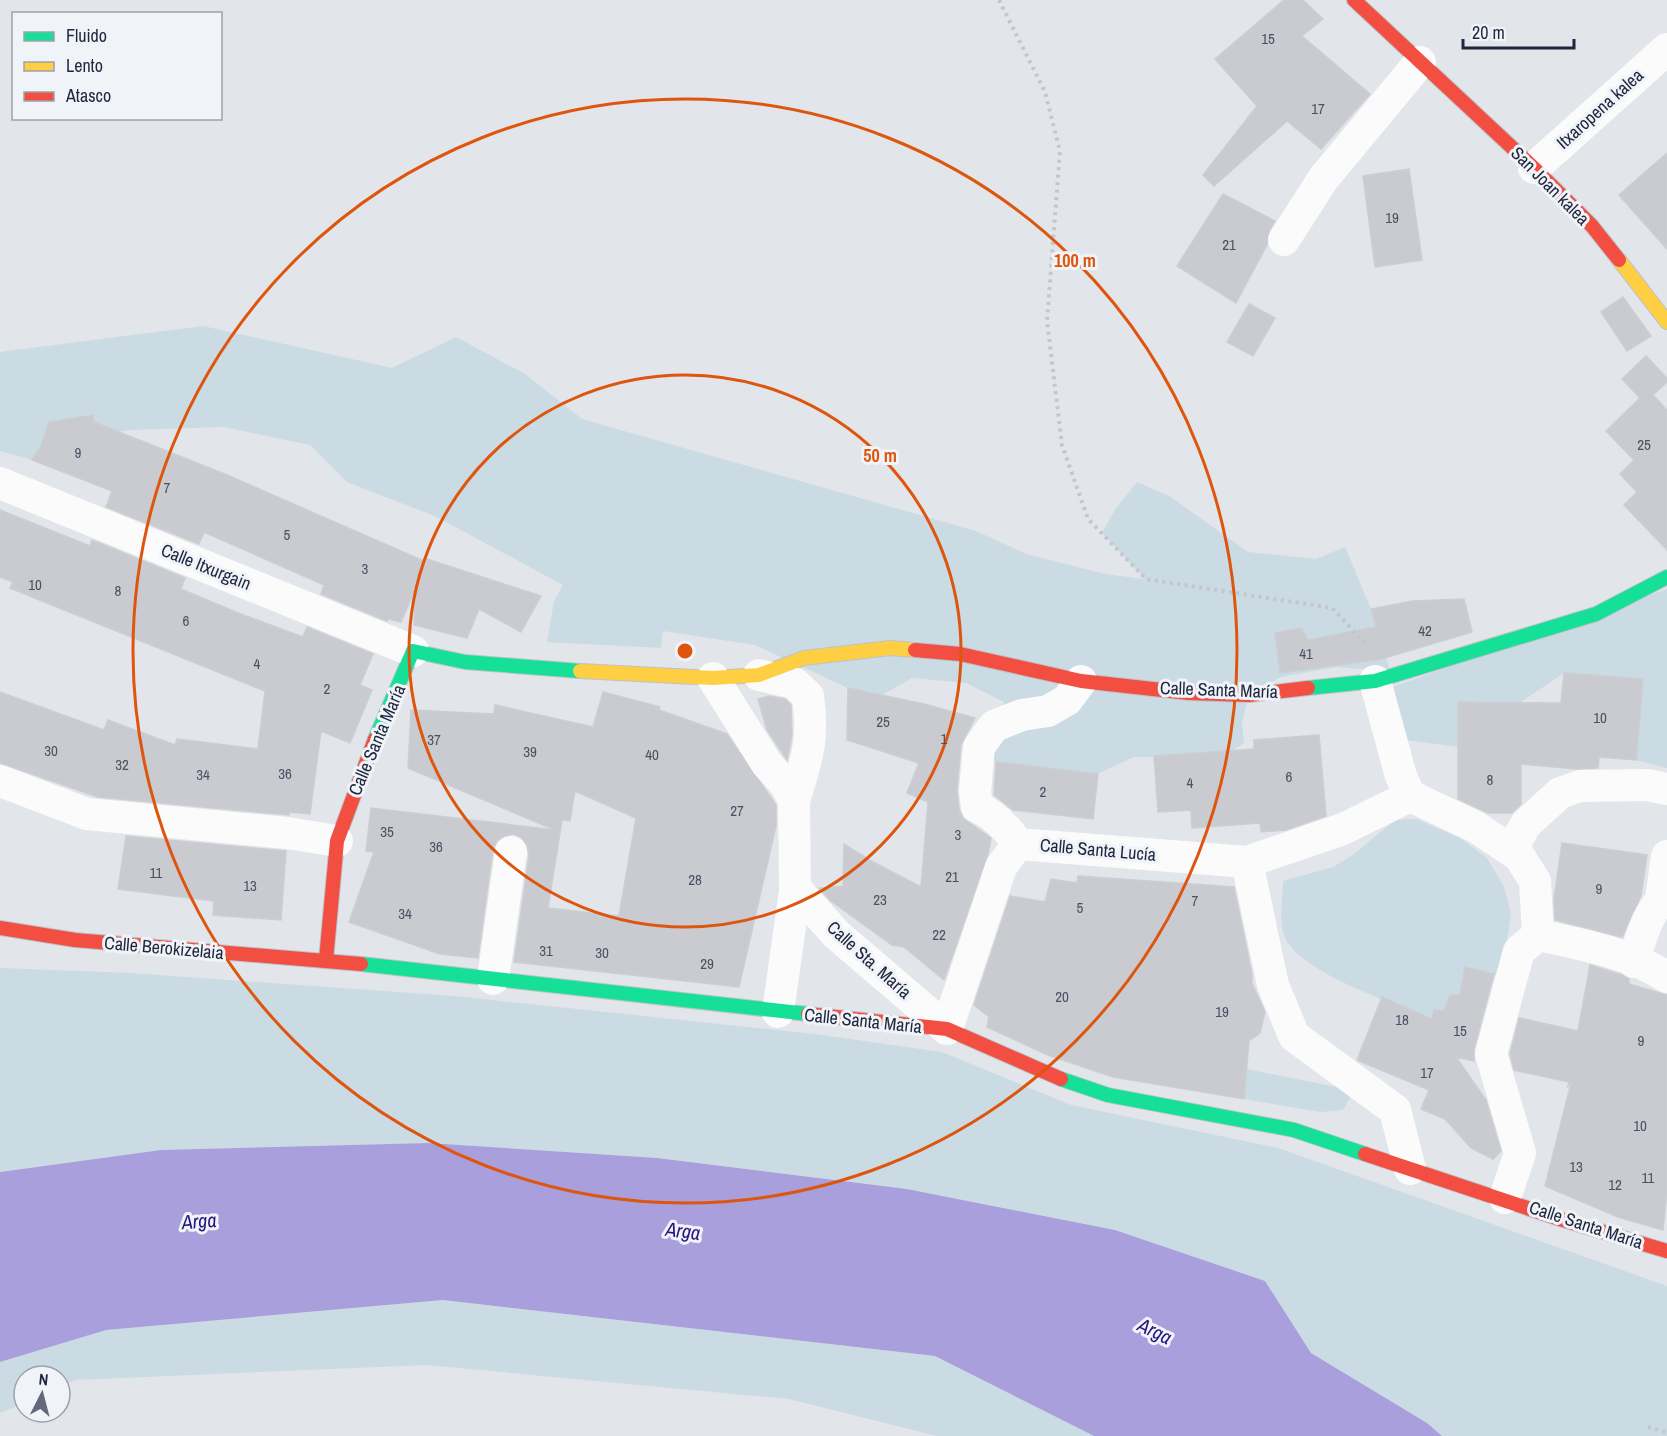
<svg xmlns="http://www.w3.org/2000/svg" width="1667" height="1436" viewBox="0 0 1667 1436" font-family="'Archivo Narrow',sans-serif">
<rect width="100%" height="100%" fill="#e2e5e9"/>
<path fill="#cadbe4" d="M 203,326 L 392,368 L 456,337 L 525,374 L 582,419 L 976,531 L 1026,554 L 1105,574 L 1145,579 L 1102,533 L 1115,510 L 1137,482 L 1169,496 L 1248,552 L 1316,559 L 1345,547 L 1371,609 L 1390,671 L 1336,667 L 1281,677 L 1249,695 L 1242,723 L 1244,743 L 1222,757 L 1134,757 L 1097,774 L 993,762 L 998,723 L 1004,702 L 966,683 L 912,678 L 882,695 L 848,688 L 755,645 L 663,631 L 661,648 L 547,642 L 554,601 L 563,585 L 437,517 L 347,482 L 310,445 L 224,427 L 130,430 L 95,435 L 93,415 L 49,422 L 41,446 L 32,460 L 0,451 L 0,352 Z
M 1667,589 L 1667,768 L 1636,760 L 1643,679 L 1564,673 L 1521,702 L 1458,702 L 1458,747 L 1406,740 L 1387,689 Z
M 1416,819 L 1460,838 L 1487,858 L 1504,887 L 1511,914 L 1502,976 L 1465,967 L 1460,995 L 1450,995 L 1444,1011 L 1432,1019 C 1397,1004 1292,971 1283,932 C 1279,917 1283,896 1283,881 L 1333,867 L 1353,855 L 1395,820 Z
M 0,968 L 131,973 L 454,996 L 815,1034 L 942,1052 L 1071,1105 L 1278,1148 L 1667,1286 L 1667,1436 L 1442,1436 L 1427,1423 L 1311,1353 L 1264,1281 L 1115,1230 L 907,1189 L 657,1158 L 428,1143 L 161,1150 L 0,1172 Z
M 1246,1069 L 1347,1089 L 1350,1098 L 1343,1110 L 1321,1112 L 1244,1099 Z
M 443,1300 L 935,1356 L 1094,1436 L 937,1436 L 789,1399 L 426,1365 L 75,1380 L 60,1387 L 60,1376 L 24,1376 L 24,1403 L 0,1413 L 0,1362 L 105,1330 Z"/>
<path fill="#a99fdc" d="M 428,1143 L 657,1158 L 907,1189 L 1115,1230 L 1265,1281 L 1311,1353 L 1427,1423 L 1442,1436 L 1094,1436 L 935,1356 L 443,1300 L 106,1330 L 0,1362 L 0,1172 L 161,1150 Z"/>
<path fill="#c9cbd0" stroke="#cbced2" stroke-width="1.5" fill-rule="evenodd" d="M 1284,0 L 1303,0 L 1323,19 L 1302,36 L 1370,94 L 1321,149 L 1287,121 L 1214,186 L 1203,175 L 1257,106 L 1215,59 Z
M 1667,153 L 1667,249 L 1619,195 Z
M 1409,169 L 1422,260 L 1375,267 L 1363,176 Z
M 1223,194 L 1275,221 L 1269,231 L 1267,245 L 1236,303 L 1177,266 Z
M 1623,297 L 1651,336 L 1627,351 L 1601,312 Z
M 1249,304 L 1275,318 L 1253,356 L 1227,342 Z
M 1646,356 L 1667,378 L 1667,382 L 1653,395 L 1667,410 L 1667,550 L 1624,505 L 1637,492 L 1620,474 L 1634,460 L 1606,431 L 1640,398 L 1622,379 Z
M 93,415 L 94,422 L 227,475 L 426,562 L 427,559 L 541,596 L 521,632 L 479,609 L 467,638 L 414,625 L 416,587 L 401,622 L 389,619 L 387,621 L 321,594 L 324,585 L 204,532 L 199,544 L 106,507 L 112,491 L 32,460 L 41,446 L 49,422 Z
M 0,510 L 90,546 L 92,540 L 185,578 L 181,589 L 238,613 L 303,637 L 307,627 L 373,654 L 360,685 L 372,690 L 350,743 L 321,731 L 310,814 L 290,812 L 289,815 L 98,797 L 0,763 L 0,692 L 104,730 L 108,720 L 175,745 L 177,739 L 258,749 L 265,691 L 10,588 L 13,582 L 0,577 Z
M 1464,599 L 1472,632 L 1381,659 L 1280,673 L 1275,633 L 1301,628 L 1308,640 L 1376,627 L 1371,609 L 1412,601 Z
M 1564,673 L 1643,679 L 1636,760 L 1599,757 L 1598,768 L 1576,769 L 1521,764 L 1521,804 L 1512,813 L 1488,813 L 1458,799 L 1458,702 L 1561,703 Z
M 848,688 L 924,704 L 975,718 L 961,745 L 957,790 L 959,809 L 963,818 L 991,838 L 988,854 L 944,980 L 904,947 L 892,945 L 831,901 L 819,888 L 843,886 L 844,844 L 873,862 L 921,887 L 928,802 L 907,793 L 919,763 L 847,740 Z
M 603,692 L 660,707 L 659,710 L 727,734 L 776,805 L 776,826 L 739,987 L 514,962 L 529,855 L 527,845 L 522,838 L 514,834 L 504,836 L 497,841 L 493,849 L 478,958 L 440,954 L 349,922 L 374,852 L 366,851 L 371,808 L 555,830 L 408,768 L 411,710 L 494,714 L 495,705 L 593,727 ZM 575,791 L 636,818 L 619,916 L 548,908 L 562,820 L 570,821 Z
M 769,696 L 785,699 L 791,705 L 792,736 L 787,760 L 767,730 L 758,699 Z
M 1319,735 L 1326,816 L 1286,830 L 1261,832 L 1260,823 L 1192,828 L 1191,810 L 1158,812 L 1154,756 L 1254,749 L 1254,740 Z
M 996,762 L 1098,774 L 1093,819 L 1013,810 L 994,795 Z
M 126,836 L 286,851 L 281,920 L 213,915 L 214,901 L 118,889 Z
M 1562,843 L 1647,855 L 1641,896 L 1622,937 L 1555,920 L 1554,899 Z
M 1078,876 L 1234,887 L 1252,974 L 1252,983 L 1265,1012 L 1260,1033 L 1249,1041 L 1244,1099 L 1113,1077 L 1048,1055 L 987,1027 L 989,1017 L 974,1005 L 1010,896 L 1045,902 L 1051,879 L 1077,883 Z
M 1590,965 L 1622,975 L 1629,979 L 1629,984 L 1667,995 L 1667,1190 L 1663,1230 L 1618,1217 L 1545,1186 L 1571,1083 L 1568,1086 L 1569,1082 L 1514,1070 L 1510,1054 L 1519,1018 L 1578,1031 Z
M 1465,967 L 1494,974 L 1474,1049 L 1474,1061 L 1456,1057 L 1486,1100 L 1501,1151 L 1493,1159 L 1471,1148 L 1445,1119 L 1421,1109 L 1429,1090 L 1357,1060 L 1382,997 L 1432,1019 L 1434,1010 L 1444,1011 L 1450,995 L 1460,995 Z"/>
<g fill="none" stroke-linecap="round" stroke-linejoin="round">
<g stroke="#bec2c9" stroke-width="16">
<path id="fast" d="M 1308,688 L 1375,681 L 1596,614 L 1667,577
M 375,739 L 413,651 L 465,662 L 580,671
M 361,964 L 808,1014
M 1061,1079 L 1108,1095 L 1294,1130 L 1365,1154"/>
</g>
<g stroke="#bec2c9" stroke-width="16">
<path id="slow" d="M 1619,260 L 1667,322
M 580,671 L 713,678 L 759,675 L 804,658 L 890,648 L 915,650"/>
</g>
<g stroke="#bec2c9" stroke-width="16">
<path id="jam" d="M 1354,0 L 1534,168 L 1592,226 L 1619,260
M 915,650 L 960,654 L 1081,681 L 1189,693 L 1249,695 L 1308,688
M 0,928 L 75,940 L 361,964
M 326,960 L 337,841 L 375,739
M 808,1014 L 947,1029 L 1061,1079
M 1365,1154 L 1560,1219 L 1667,1251"/>
</g>
<path stroke="#c3c6cc" stroke-width="4" stroke-dasharray="3 4.5" stroke-linecap="butt" d="M 999,0 L 1045,92 L 1060,151 L 1047,321 L 1062,445 L 1088,519 L 1146,579 L 1332,608 L 1367,645
M 1648,1427 L 1667,1432"/>
<path stroke="#fbfbfc" stroke-width="32" d="M 1534,168 L 1667,49
M 1284,240 L 1323,179 L 1420,62
M 0,483 L 413,651
M 759,675 L 794,683 L 808,696 C 814,740 807,759 794,801
M 713,678 L 767,764 L 786,785 L 794,801 L 795,891 L 778,1012
M 1375,681 L 1401,776 L 1410,796 L 1476,827 L 1519,856 L 1535,881 L 1538,935 C 1581,944 1629,953 1667,977
M 0,781 L 87,814 L 287,833 L 337,841
M 1018,844 L 1247,862 L 1343,829 L 1410,796
M 1018,844 C 1007,828 995,815 977,807 L 975,791 L 979,747 L 994,726 L 1022,715 L 1048,711 L 1067,700 L 1081,681
M 1511,850 L 1526,824 L 1560,793 L 1580,786 L 1647,785 L 1667,789
M 1247,862 L 1273,985 L 1294,1036 L 1395,1110 L 1410,1169
M 795,888 L 836,934 L 947,1029 L 1001,867 L 1018,844
M 1661,900 L 1667,856
M 1634,962 C 1640,940 1646,917 1661,900 L 1667,900
M 493,979 L 511,852
M 1505,1198 L 1520,1153 L 1491,1054 L 1519,951 L 1538,935"/>
<use href="#fast" stroke="#16e098" stroke-width="14"/>
<use href="#slow" stroke="#ffcf43" stroke-width="14"/>
<use href="#jam" stroke="#f24e42" stroke-width="14"/>
</g>
<g fill="none" stroke="#de560e" stroke-width="3">
<circle cx="685" cy="651" r="276"/>
<circle cx="685" cy="651" r="552"/>
</g>
<g text-anchor="middle" stroke-width="6" stroke-linejoin="round" paint-order="stroke">
<g font-size="15" fill="#4b5163">
<text x="1268" y="44">15</text>
<text x="1318" y="114">17</text>
<text x="1392" y="223">19</text>
<text x="1229" y="250">21</text>
<text x="1644" y="450">25</text>
<text x="78" y="458">9</text>
<text x="167" y="493">7</text>
<text x="287" y="540">5</text>
<text x="365" y="574">3</text>
<text x="35" y="590">10</text>
<text x="118" y="596">8</text>
<text x="186" y="626">6</text>
<text x="1425" y="636">42</text>
<text x="1306" y="659">41</text>
<text x="257" y="669">4</text>
<text x="327" y="694">2</text>
<text x="1600" y="723">10</text>
<text x="883" y="727">25</text>
<text x="944" y="744">1</text>
<text x="434" y="745">37</text>
<text x="51" y="756">30</text>
<text x="530" y="757">39</text>
<text x="652" y="760">40</text>
<text x="122" y="770">32</text>
<text x="285" y="779">36</text>
<text x="203" y="780">34</text>
<text x="1289" y="782">6</text>
<text x="1490" y="785">8</text>
<text x="1190" y="788">4</text>
<text x="1043" y="797">2</text>
<text x="737" y="816">27</text>
<text x="387" y="837">35</text>
<text x="958" y="840">3</text>
<text x="436" y="852">36</text>
<text x="156" y="878">11</text>
<text x="952" y="882">21</text>
<text x="695" y="885">28</text>
<text x="250" y="891">13</text>
<text x="1599" y="894">9</text>
<text x="880" y="905">23</text>
<text x="1195" y="906">7</text>
<text x="1080" y="913">5</text>
<text x="405" y="919">34</text>
<text x="939" y="940">22</text>
<text x="546" y="956">31</text>
<text x="602" y="958">30</text>
<text x="707" y="969">29</text>
<text x="1062" y="1002">20</text>
<text x="1222" y="1017">19</text>
<text x="1402" y="1025">18</text>
<text x="1460" y="1036">15</text>
<text x="1641" y="1046">9</text>
<text x="1427" y="1078">17</text>
<text x="1640" y="1131">10</text>
<text x="1576" y="1172">13</text>
<text x="1648" y="1183">11</text>
<text x="1615" y="1190">12</text>
</g>
<g font-size="18" fill="#1f263d" stroke="#f0f4f8">
<text transform="translate(1600 109) rotate(-42)" y="6">Itxaropena kalea</text>
<text transform="translate(1550 186) rotate(45)" y="6">San Joan kalea</text>
<text transform="translate(206 567) rotate(22)" y="6">Calle Itxurgain</text>
<text transform="translate(1219 690) rotate(2)" y="6">Calle Santa María</text>
<text transform="translate(377 740) rotate(-67)" y="6">Calle Santa María</text>
<text transform="translate(1098 850) rotate(5)" y="6">Calle Santa Lucía</text>
<text transform="translate(164 948) rotate(5)" y="6">Calle Berokizelaia</text>
<text transform="translate(869 960) rotate(42)" y="6">Calle Sta. María</text>
<text transform="translate(863 1021) rotate(6)" y="6">Calle Santa María</text>
<text transform="translate(1586 1225) rotate(18)" y="6">Calle Santa María</text>
</g>
<g font-size="20" font-style="italic" fill="#27147e" stroke="#f0f4f8">
<text transform="translate(199 1221) rotate(-4)" y="7">Arga</text>
<text transform="translate(683 1231) rotate(7)" y="7">Arga</text>
<text transform="translate(1155 1331) rotate(26)" y="7">Arga</text>
</g>
</g>
<circle cx="685" cy="651" r="9" fill="#de560e" stroke="#f0f4f8" stroke-width="3"/>
<g font-size="18" text-anchor="middle" font-weight="bold" fill="#de560e" stroke="#f0f4f8" stroke-width="6" stroke-linejoin="round" paint-order="stroke">
<text x="1075" y="267">100 m</text>
<text x="880" y="462">50 m</text>
</g>
<rect x="12" y="12" width="210" height="108" fill="#f0f4f8" stroke="#9ca2ad" stroke-width="1.5"/>
<rect x="24" y="32" width="30" height="9" fill="#16e098" stroke="#9ca2ad" stroke-width="1.5"/>
<text x="66" y="42" font-size="18" fill="#1f263d">Fluido</text>
<rect x="24" y="62" width="30" height="9" fill="#ffcf43" stroke="#9ca2ad" stroke-width="1.5"/>
<text x="66" y="72" font-size="18" fill="#1f263d">Lento</text>
<rect x="24" y="92" width="30" height="9" fill="#f24e42" stroke="#9ca2ad" stroke-width="1.5"/>
<text x="66" y="102" font-size="18" fill="#1f263d">Atasco</text>
<g transform="translate(42 1394) rotate(6)"><circle r="28" fill="#f0f4f8" stroke="#9ca2ad" stroke-width="1.5"/>
<path d="M0-4.5L10 22L0 15L-10 22Z" fill="#636979"/>
<text y="-9" font-size="16" font-weight="bold" text-anchor="middle" fill="#1f263d">N</text>
</g>
<path d="M1463 39v9h111v-9" fill="none" stroke="#1f263d" stroke-width="3"/>
<text x="1472" y="39" font-size="18" fill="#1f263d" stroke="#f0f4f8" stroke-width="4.5" paint-order="stroke">20 m</text>
</svg>
